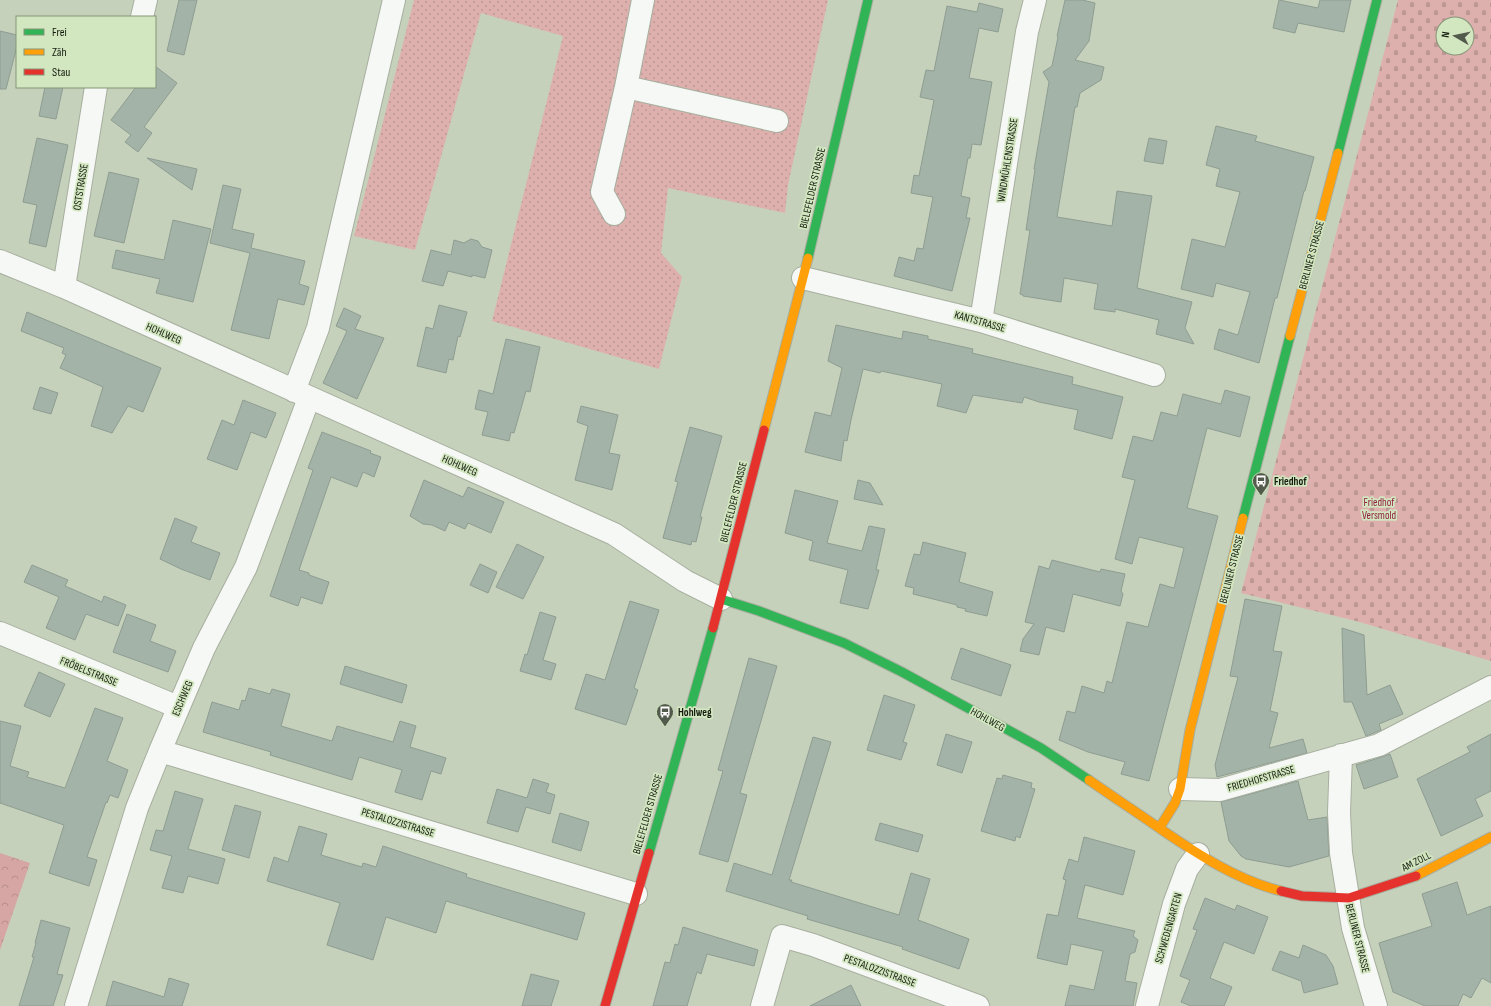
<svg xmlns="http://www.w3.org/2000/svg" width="1491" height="1006" viewBox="0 0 1491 1006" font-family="'Sofia Sans Condensed',sans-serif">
<defs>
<pattern id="grass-dots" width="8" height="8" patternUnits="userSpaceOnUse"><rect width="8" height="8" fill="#ddb0ae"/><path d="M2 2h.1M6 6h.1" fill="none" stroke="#bd9794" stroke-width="1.8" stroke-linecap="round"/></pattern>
<pattern id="forest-crowns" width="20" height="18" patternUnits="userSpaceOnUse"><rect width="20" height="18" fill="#d6a6a5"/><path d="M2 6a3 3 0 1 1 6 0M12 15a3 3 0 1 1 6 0" fill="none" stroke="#b78e8d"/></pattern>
<pattern id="cemetery-stones" width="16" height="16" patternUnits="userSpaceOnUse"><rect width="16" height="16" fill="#ddb0ae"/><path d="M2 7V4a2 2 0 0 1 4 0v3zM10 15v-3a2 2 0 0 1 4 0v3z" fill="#bd9794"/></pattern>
</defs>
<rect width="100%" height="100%" fill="#c6d1bb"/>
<path fill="url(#grass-dots)" d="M 414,0 L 828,0 L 788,185 L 785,213 L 668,188 L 661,253 L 682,277 L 659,369 L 492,321 L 563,36 L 481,13 L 415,250 L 354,236 Z"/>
<path fill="url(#forest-crowns)" d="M 0,853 L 30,863 L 0,950 Z"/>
<path fill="url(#cemetery-stones)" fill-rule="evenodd" d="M 1398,0 L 1491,0 L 1491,661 L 1356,621 L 1241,593 ZM 1443,24 L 1467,24 L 1467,48 L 1443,48 Z"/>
<path fill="#a4b3a8" stroke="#8e9d92" d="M 179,0 L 197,0 L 184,55 L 167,51 Z
M 1065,0 L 1082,0 L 1095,3 L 1089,41 L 1075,60 L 1104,67 L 1101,80 L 1080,93 L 1077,107 L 1075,107 L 1057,217 L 1112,226 L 1117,191 L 1152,196 L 1137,288 L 1192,302 L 1185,328 L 1194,344 L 1156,334 L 1159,320 L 1115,309 L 1115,312 L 1094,309 L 1098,284 L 1064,278 L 1061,302 L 1023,296 L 1023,295 L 1020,294 L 1030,230 L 1026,230 L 1035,169 L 1034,169 L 1049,82 L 1043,72 L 1052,66 L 1058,37 L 1057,36 Z
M 1279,0 L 1318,8 L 1320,0 L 1351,0 L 1344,32 L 1298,23 L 1295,33 L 1273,28 Z
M 979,3 L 1003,9 L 998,32 L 979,28 L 969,78 L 992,82 L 981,145 L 972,144 L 970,158 L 968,158 L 961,196 L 970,198 L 966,218 L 970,218 L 952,291 L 894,276 L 899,257 L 914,261 L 917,248 L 923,249 L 933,197 L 911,193 L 914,175 L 919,176 L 934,100 L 920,97 L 926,70 L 934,71 L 947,6 L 977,12 Z
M 0,31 L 17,35 L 17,46 L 6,89 L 0,89 Z
M 155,66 L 177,83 L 144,127 L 152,133 L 138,152 L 125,142 L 131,135 L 111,120 L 136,87 L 155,87 Z
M 45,87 L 63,87 L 56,119 L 39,116 Z
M 1216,126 L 1257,136 L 1255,141 L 1314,157 L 1305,191 L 1304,191 L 1277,298 L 1275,298 L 1259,363 L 1214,349 L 1219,329 L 1238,335 L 1250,292 L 1216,283 L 1213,297 L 1181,289 L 1192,239 L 1225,247 L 1240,192 L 1216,186 L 1220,169 L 1206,165 Z
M 37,138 L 68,145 L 46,247 L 29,243 L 37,205 L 23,202 Z
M 1149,138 L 1167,141 L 1163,164 L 1144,161 Z
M 147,158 L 197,169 L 192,190 Z
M 109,172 L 139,179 L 124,243 L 94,236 Z
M 223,185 L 241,189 L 232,229 L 254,234 L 251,248 L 305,261 L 299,284 L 309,287 L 304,305 L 278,299 L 269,339 L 231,330 L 250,253 L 210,243 Z
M 173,220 L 211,229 L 193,302 L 156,293 L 160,279 L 112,268 L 116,250 L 164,260 Z
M 471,239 L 478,241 L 482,247 L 492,250 L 485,278 L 472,275 L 472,277 L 448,271 L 443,286 L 422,281 L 431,250 L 451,255 L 454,240 L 464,243 Z
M 439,305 L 467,312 L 460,337 L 458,336 L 453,360 L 449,359 L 446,373 L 417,366 L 426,327 L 433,329 Z
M 344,308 L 361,316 L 355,329 L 384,338 L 357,399 L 323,383 L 347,331 L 336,326 Z
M 27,312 L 161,368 L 143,412 L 128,406 L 112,433 L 91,426 L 103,387 L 60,368 L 66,355 L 62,353 L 64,348 L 21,331 Z
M 836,325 L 902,339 L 903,331 L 928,336 L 928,339 L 973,349 L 972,353 L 1073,377 L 1072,384 L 1123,397 L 1112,439 L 1074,429 L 1078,410 L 1039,402 L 1024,397 L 1022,403 L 973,395 L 966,413 L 937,406 L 942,384 L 881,371 L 880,373 L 863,369 L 851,420 L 847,441 L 844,440 L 841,461 L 805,452 L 815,412 L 831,416 L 842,368 L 828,361 Z
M 506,339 L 540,347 L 530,392 L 526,391 L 514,433 L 511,432 L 509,441 L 482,435 L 488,412 L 475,409 L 479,390 L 493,394 Z
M 40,387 L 58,393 L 51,414 L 33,409 Z
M 1225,390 L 1250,397 L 1240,437 L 1207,428 L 1187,508 L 1218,516 L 1149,781 L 1121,774 L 1125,762 L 1088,752 L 1059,740 L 1067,711 L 1075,713 L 1082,686 L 1104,693 L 1107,681 L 1112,683 L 1127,622 L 1148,627 L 1160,584 L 1174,588 L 1184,548 L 1139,537 L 1132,564 L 1115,559 L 1135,480 L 1122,477 L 1133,436 L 1153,441 L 1161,412 L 1177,416 L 1183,394 L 1221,404 Z
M 243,400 L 276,413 L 266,438 L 251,432 L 237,470 L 207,459 L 222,420 L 234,425 Z
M 581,406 L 618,415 L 609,453 L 620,455 L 612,490 L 575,480 L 588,426 L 577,422 Z
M 690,427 L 722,436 L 700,517 L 702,517 L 696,542 L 692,541 L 691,545 L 663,538 L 678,482 L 675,481 Z
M 322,432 L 371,451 L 370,453 L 381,457 L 374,477 L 363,472 L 357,487 L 331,477 L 299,570 L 309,573 L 309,575 L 329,582 L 322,604 L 301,597 L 298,606 L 270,596 L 313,470 L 308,468 Z
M 424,480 L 463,497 L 468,487 L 504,502 L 491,533 L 468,523 L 465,529 L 449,522 L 445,531 L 432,525 L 423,524 L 410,516 Z
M 858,480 L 870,483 L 883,505 L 854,499 Z
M 795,490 L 838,501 L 827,543 L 862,551 L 869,526 L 885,529 L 876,570 L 879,570 L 868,609 L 840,603 L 848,570 L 809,560 L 813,541 L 785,533 Z
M 175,518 L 197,527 L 191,542 L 220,553 L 210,580 L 181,569 L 160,559 Z
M 923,542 L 966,553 L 959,582 L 993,592 L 987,616 L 965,611 L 966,609 L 957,607 L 957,605 L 913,594 L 914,588 L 905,586 L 914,554 L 920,555 Z
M 517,544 L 544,557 L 523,599 L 496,587 Z
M 1052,560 L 1100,572 L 1101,569 L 1125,574 L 1121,591 L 1123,594 L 1120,606 L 1073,594 L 1064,632 L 1046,627 L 1039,655 L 1020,651 L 1023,639 L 1034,624 L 1025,622 L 1039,566 L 1049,569 Z
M 480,564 L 497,572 L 488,593 L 470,585 Z
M 32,565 L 68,580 L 65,586 L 102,602 L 104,596 L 126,605 L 118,626 L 86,614 L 75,640 L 46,628 L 59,597 L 24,582 Z
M 1245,599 L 1282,606 L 1273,651 L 1282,652 L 1270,711 L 1278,713 L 1269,748 L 1303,739 L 1307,753 L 1217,777 L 1215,765 L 1238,677 L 1230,676 Z
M 630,601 L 659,610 L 634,688 L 638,690 L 626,725 L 575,709 L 586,674 L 605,680 Z
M 540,612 L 556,617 L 543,660 L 556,664 L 551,680 L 520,671 L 525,654 L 527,655 Z
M 127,614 L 156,625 L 150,641 L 176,651 L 168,672 L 113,652 Z
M 1342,628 L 1364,635 L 1367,695 L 1390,685 L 1403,714 L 1379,724 L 1381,730 L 1366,736 L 1352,702 L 1344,702 Z
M 961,648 L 1011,665 L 1001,696 L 951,679 Z
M 749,658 L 777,666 L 740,793 L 747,795 L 728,862 L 699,854 L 723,771 L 718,770 Z
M 345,666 L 407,685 L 402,703 L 340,684 Z
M 39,672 L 65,684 L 50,717 L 24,706 Z
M 249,688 L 270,694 L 272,689 L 290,694 L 281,726 L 332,741 L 337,726 L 393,742 L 400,721 L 416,726 L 410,747 L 446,758 L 441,774 L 431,771 L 422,800 L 395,792 L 402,770 L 359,757 L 352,780 L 270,755 L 271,752 L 203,732 L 212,702 L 239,710 L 242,700 L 245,701 Z
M 884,695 L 915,705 L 903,742 L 907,743 L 901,760 L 867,750 Z
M 95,708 L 123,718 L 107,761 L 128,770 L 118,798 L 110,795 L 107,803 L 106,802 L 87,857 L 97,860 L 89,886 L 49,873 L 64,825 L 0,803 L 0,721 L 21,726 L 10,766 L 29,772 L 27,777 L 65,788 Z
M 946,734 L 972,742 L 962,773 L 937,765 Z
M 1491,734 L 1491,791 L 1475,799 L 1483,816 L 1441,836 L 1417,779 L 1470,752 L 1467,747 Z
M 813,737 L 831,742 L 789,880 L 792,880 L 791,882 L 899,915 L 911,873 L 930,879 L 918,920 L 969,939 L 959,969 L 902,949 L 903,947 L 807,919 L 808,916 L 726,891 L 734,863 L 772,875 Z
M 1390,754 L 1398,777 L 1364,789 L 1356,765 L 1382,757 Z
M 1003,775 L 1032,783 L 1031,788 L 1035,789 L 1020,838 L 1016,836 L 1015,841 L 981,831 L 997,778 L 1002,779 Z
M 533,779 L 549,784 L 546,792 L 555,795 L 550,814 L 526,807 L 518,832 L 487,823 L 497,789 L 527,798 Z
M 1298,781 L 1308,820 L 1327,817 L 1329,856 L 1289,867 L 1246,859 L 1241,856 L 1229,841 L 1221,802 Z
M 175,791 L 203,799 L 188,849 L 225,859 L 218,884 L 188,876 L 183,893 L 162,888 L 172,856 L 150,850 L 156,830 L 163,831 Z
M 235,805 L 261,812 L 249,858 L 222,850 Z
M 560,813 L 589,822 L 581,851 L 552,842 Z
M 880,823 L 923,835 L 918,852 L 875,840 Z
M 299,826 L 327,834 L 321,855 L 362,867 L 363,863 L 376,867 L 383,846 L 467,874 L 466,877 L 585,913 L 577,940 L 446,901 L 436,933 L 386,917 L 373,960 L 327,945 L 340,903 L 267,881 L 274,857 L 288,862 Z
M 1084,837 L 1135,851 L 1123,895 L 1085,885 L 1077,918 L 1135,931 L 1133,936 L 1138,940 L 1135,952 L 1130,954 L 1125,981 L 1137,983 L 1133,1006 L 1065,1006 L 1070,985 L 1094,990 L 1103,951 L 1071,944 L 1067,965 L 1037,958 L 1047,914 L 1058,916 L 1066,880 L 1063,879 L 1069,859 L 1078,862 Z
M 1457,882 L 1467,915 L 1491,906 L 1491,983 L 1482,978 L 1471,998 L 1463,994 L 1458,1006 L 1425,1006 L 1393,992 L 1379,943 L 1432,926 L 1422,894 Z
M 1205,898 L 1235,910 L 1237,905 L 1268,917 L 1254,954 L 1224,942 L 1210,978 L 1232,987 L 1224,1006 L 1191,1006 L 1181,1002 L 1190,980 L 1180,976 L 1197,930 L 1193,929 Z
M 41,920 L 70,928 L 57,974 L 63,975 L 53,1006 L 19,1006 L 34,957 L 32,957 L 36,943 L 35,943 Z
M 683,927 L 758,950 L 754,966 L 707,954 L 701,974 L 697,972 L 687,1006 L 653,1006 L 665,962 L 670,963 L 675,944 L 678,945 Z
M 1303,945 L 1326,955 L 1333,966 L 1338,984 L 1304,993 L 1301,981 L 1272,970 L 1280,951 L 1299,958 Z
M 531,974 L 559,981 L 551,1006 L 522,1006 Z
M 169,978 L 189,984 L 182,1006 L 106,1006 L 113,981 L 164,997 Z
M 851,985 L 861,1006 L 810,1006 Z"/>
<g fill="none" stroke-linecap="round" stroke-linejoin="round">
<g stroke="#a7af9f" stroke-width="24">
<path id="street" d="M 142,17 L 146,0
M 626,87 L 777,121
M 614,214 L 602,192 L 626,87 L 643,0
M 0,261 L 64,287 L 614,534 L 685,581 L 721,599
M 803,278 L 981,321 L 1154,375
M 64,287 L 96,87
M 981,321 L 1027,32 L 1035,0
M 294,391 L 318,328 L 394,0
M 0,633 L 178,707
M 160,751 L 636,894
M 1341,755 L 1339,813 L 1341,853 L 1353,928 L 1376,1006
M 1180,789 L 1220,790 L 1379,745 L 1491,687
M 76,1006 L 137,808 L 160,751 L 204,648 L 246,567 L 309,398
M 762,1006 L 782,936 L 813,945 L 978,1006
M 1147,1006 L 1174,904 L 1187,869 L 1198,854"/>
</g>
<g stroke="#a7af9f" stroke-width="11">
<path id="fast" d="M 1338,153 L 1377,0
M 808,258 L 868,0
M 1243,518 L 1290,336
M 721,599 L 759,611 L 844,643 L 902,672 L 1041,748 L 1089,780
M 649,853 L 713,628"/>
</g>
<g stroke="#a7af9f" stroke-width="11">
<path id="slow" d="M 1290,336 L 1338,153
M 764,430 L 808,258
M 1089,780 C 1113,797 1138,813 1162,830 C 1199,855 1237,880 1281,891
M 1160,827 L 1175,803 L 1180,789 L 1190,730 L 1243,518
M 1416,876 L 1491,837"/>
</g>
<g stroke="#a7af9f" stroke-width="11">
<path id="jam" d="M 713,628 L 764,430
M 1281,891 L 1302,896 L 1349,898 L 1416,876
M 605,1006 L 649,853"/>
</g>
<use href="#street" stroke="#f6f8f5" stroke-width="22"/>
<use href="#fast" stroke="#30b455" stroke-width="9"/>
<use href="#slow" stroke="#ff9f0a" stroke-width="9"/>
<use href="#jam" stroke="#e5322d" stroke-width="9"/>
</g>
<defs>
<g id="bus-pin" transform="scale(0.9)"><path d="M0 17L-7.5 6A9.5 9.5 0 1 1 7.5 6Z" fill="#525b4b" stroke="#d2e6c0"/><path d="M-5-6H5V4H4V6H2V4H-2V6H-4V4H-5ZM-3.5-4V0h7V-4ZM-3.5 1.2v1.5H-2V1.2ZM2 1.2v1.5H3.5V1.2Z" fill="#fff"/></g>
</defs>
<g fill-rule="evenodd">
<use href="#bus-pin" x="1261" y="481"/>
<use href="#bus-pin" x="665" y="712"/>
</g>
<g text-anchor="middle" stroke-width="3.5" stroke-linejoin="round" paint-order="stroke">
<g font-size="11" fill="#141b0e" stroke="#d2e6c0">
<text transform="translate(1007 160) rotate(-81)" y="4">WINDMÜHLENSTRASSE</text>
<text transform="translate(80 187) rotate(-81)" y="4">OSTSTRASSE</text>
<text transform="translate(812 188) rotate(-77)" y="4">BIELEFELDER STRASSE</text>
<text transform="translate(1311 255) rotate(-75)" y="4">BERLINER STRASSE</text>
<text transform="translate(980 321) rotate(16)" y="4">KANTSTRASSE</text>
<text transform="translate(164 333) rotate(24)" y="4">HOHLWEG</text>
<text transform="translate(460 465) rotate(24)" y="4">HOHLWEG</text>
<text transform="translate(733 502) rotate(-76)" y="4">BIELEFELDER STRASSE</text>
<text transform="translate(1231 569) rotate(-76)" y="4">BERLINER STRASSE</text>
<text transform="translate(89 671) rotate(22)" y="4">FRÖBELSTRASSE</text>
<text transform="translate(182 698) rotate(-67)" y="4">ESCHWEG</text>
<text transform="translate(988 719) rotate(29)" y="4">HOHLWEG</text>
<text transform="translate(1261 778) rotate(-16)" y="4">FRIEDHOFSTRASSE</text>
<text transform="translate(647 814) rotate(-74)" y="4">BIELEFELDER STRASSE</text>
<text transform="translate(398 822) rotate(17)" y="4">PESTALOZZISTRASSE</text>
<text transform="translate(1416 861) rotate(-27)" y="4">AM ZOLL</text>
<text transform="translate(1168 928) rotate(-74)" y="4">SCHWEDENGARTEN</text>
<text transform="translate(1358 938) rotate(76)" y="4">BERLINER STRASSE</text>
<text transform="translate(880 970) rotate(20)" y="4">PESTALOZZISTRASSE</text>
</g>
<g font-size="11" font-weight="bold" fill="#141b0e" stroke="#d2e6c0" text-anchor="start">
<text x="1274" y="485">Friedhof</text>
<text x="678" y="716">Hohlweg</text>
</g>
<g font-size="11" fill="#911e3e" stroke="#d2e6c0">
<text x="1379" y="506">Friedhof<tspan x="1379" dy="13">Versmold</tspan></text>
</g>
</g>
<rect x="16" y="16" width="140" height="72" fill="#d2e6c0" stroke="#869579"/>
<rect x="24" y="29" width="20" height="6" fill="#30b455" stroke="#869579"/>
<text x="52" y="36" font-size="12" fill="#141b0e">Frei</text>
<rect x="24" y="49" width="20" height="6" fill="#ff9f0a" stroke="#869579"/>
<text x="52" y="56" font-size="12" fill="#141b0e">Zäh</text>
<rect x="24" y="69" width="20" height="6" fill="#e5322d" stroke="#869579"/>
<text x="52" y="76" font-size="12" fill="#141b0e">Stau</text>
<g transform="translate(1455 36) rotate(279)"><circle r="19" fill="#d2e6c0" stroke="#869579"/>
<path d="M0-3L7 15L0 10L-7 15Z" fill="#525b4b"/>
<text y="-6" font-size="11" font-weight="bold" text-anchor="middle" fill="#141b0e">N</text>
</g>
</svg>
